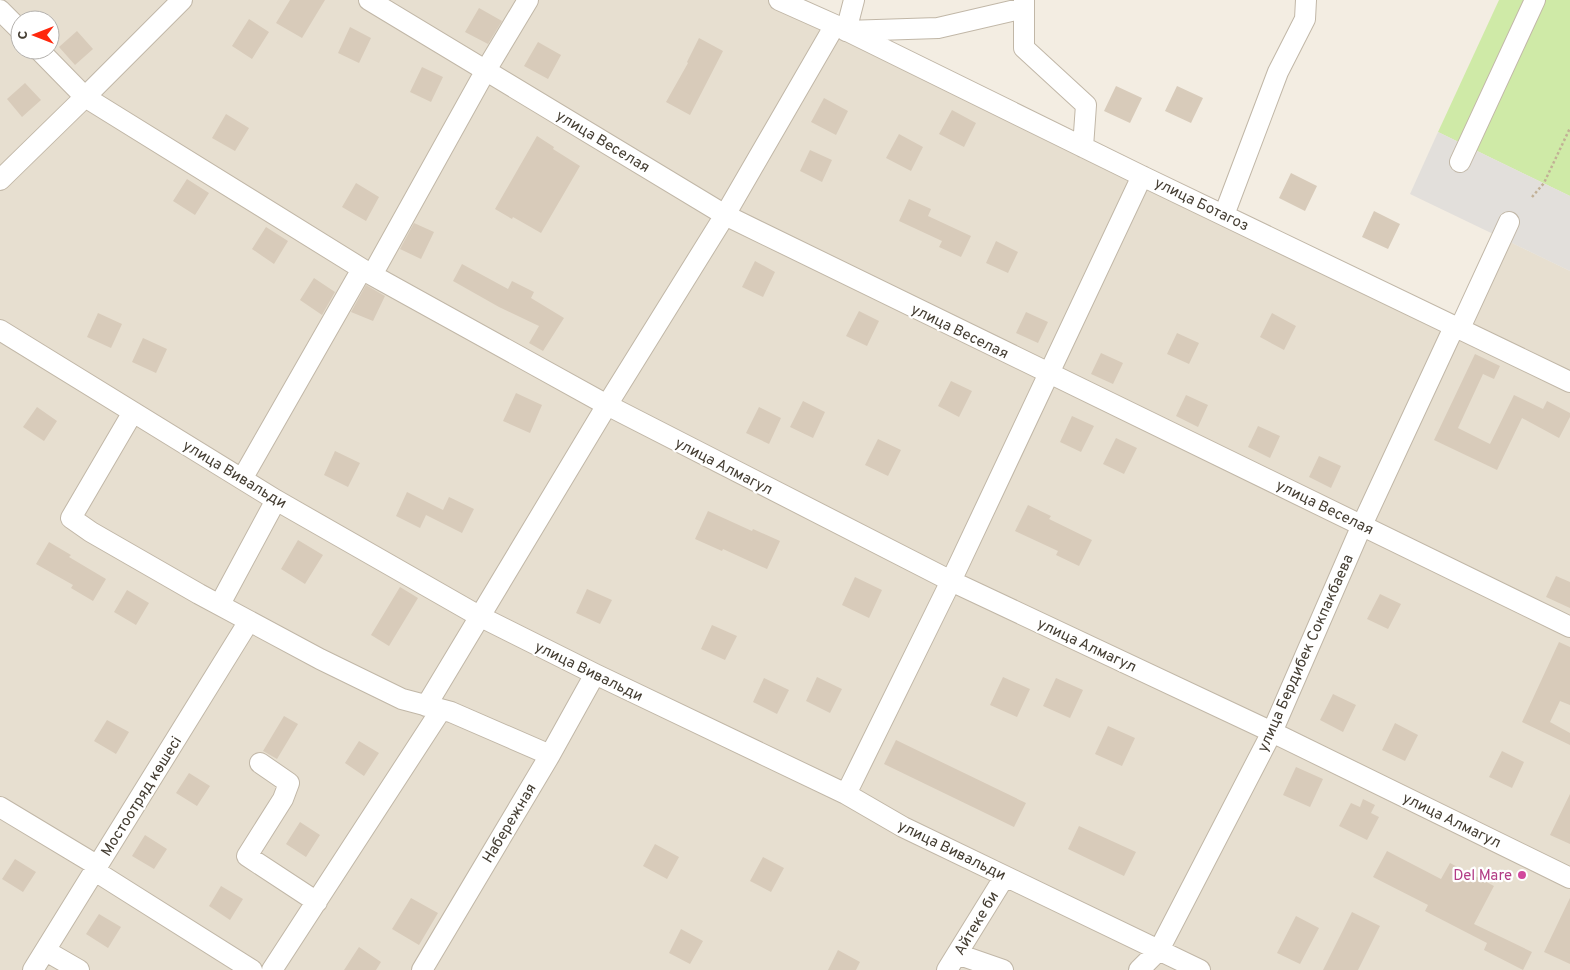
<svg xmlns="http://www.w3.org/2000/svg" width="1570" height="970" viewBox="0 0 1570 970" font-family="Overpass,sans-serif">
<rect width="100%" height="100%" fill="#f3ede2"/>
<path fill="#e7dfd0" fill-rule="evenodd" d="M 0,0 L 779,0 L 1455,325 L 1500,237 L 1570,271 L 1570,970 L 0,970 ZM 20,20 L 50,20 L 50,50 L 20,50 Z"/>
<path fill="#cfeaa7" d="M 1499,0 L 1570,0 L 1570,196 L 1438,132 Z"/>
<path fill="#e2dfdb" d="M 1438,132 L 1570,196 L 1570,271 L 1410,194 Z"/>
<path fill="#d8cbba" d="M 290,0 L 325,0 L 302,38 L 276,23 Z
M 479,8 L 502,21 L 488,44 L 465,32 Z
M 249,19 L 269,32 L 252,59 L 232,46 Z
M 350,27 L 371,38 L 359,63 L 338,53 Z
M 77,31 L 93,49 L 75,65 L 59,47 Z
M 699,38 L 723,51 L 690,115 L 666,102 L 688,63 L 687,62 Z
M 538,42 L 561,55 L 548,79 L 524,66 Z
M 422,67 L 443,77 L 431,102 L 410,92 Z
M 25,83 L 41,100 L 22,117 L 7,99 Z
M 1116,86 L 1142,98 L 1130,123 L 1104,111 Z
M 1177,86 L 1203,98 L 1191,123 L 1165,111 Z
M 824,98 L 848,111 L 836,135 L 811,122 Z
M 952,110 L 976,123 L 964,147 L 939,134 Z
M 226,114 L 249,128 L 235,151 L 212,138 Z
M 899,134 L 923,147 L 911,171 L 886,158 Z
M 537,136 L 554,147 L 553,149 L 580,166 L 541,233 L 513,217 L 512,219 L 495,209 Z
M 810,150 L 832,160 L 822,182 L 800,171 Z
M 1291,173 L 1317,186 L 1305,211 L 1279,198 Z
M 187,179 L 209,193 L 195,215 L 173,201 Z
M 356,183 L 379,197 L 366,221 L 342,207 Z
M 909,199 L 931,209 L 928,216 L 971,236 L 961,257 L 939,247 L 942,241 L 899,221 Z
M 1374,211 L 1400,224 L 1388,249 L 1362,237 Z
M 414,223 L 434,232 L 421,259 L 400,249 Z
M 266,227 L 288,241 L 274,264 L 252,249 Z
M 996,241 L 1018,252 L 1008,273 L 986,263 Z
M 755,261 L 775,272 L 763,297 L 742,287 Z
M 462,264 L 508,289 L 512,281 L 534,292 L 531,298 L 564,318 L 543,351 L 529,343 L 539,326 L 499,307 L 453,281 Z
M 314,278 L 335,292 L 322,315 L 300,300 Z
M 366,285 L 385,296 L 373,321 L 351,312 Z
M 859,311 L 879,321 L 867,346 L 846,336 Z
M 1026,312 L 1048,322 L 1038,343 L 1016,333 Z
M 98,313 L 122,324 L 111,348 L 87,337 Z
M 1272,313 L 1296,326 L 1284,350 L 1260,337 Z
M 1177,333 L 1199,343 L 1189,364 L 1167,354 Z
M 143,338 L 167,349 L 156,373 L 132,362 Z
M 1101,353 L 1123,363 L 1113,384 L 1091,374 Z
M 1475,354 L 1500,366 L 1494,379 L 1483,374 L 1458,428 L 1490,444 L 1514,395 L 1543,409 L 1547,401 L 1570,413 L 1570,417 L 1559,438 L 1522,418 L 1497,470 L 1434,440 Z
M 951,381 L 972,391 L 959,417 L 938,406 Z
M 516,393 L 542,405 L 530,433 L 503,421 Z
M 1186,395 L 1208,405 L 1198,427 L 1176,416 Z
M 803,401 L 825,412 L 813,438 L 790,427 Z
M 37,407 L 57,421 L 44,441 L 23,427 Z
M 759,407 L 781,418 L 769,444 L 746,433 Z
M 1072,416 L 1094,426 L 1081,452 L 1060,442 Z
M 1258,426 L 1280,436 L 1270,458 L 1248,447 Z
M 1116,438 L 1137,448 L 1124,474 L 1103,464 Z
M 878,439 L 901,450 L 888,476 L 865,465 Z
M 335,451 L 360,463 L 348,487 L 324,475 Z
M 1319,456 L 1341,466 L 1331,488 L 1309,477 Z
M 407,492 L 443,510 L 449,497 L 474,509 L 462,533 L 426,515 L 420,528 L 396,516 Z
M 1028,505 L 1051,516 L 1049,519 L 1092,540 L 1079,566 L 1056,555 L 1058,551 L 1015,531 Z
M 708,511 L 752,531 L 753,529 L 780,541 L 767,569 L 723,549 L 722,551 L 695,539 Z
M 298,540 L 323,555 L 305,584 L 281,569 Z
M 49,542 L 71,555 L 69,557 L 106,579 L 93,601 L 71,588 L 73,585 L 36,564 Z
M 1556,576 L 1570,582 L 1570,608 L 1546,597 Z
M 855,577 L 882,590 L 869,618 L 842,605 Z
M 400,587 L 418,598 L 389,646 L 371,635 Z
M 587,589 L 612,600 L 600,624 L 576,613 Z
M 127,590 L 149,603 L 136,625 L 114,612 Z
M 1380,594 L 1401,604 L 1388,629 L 1367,619 Z
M 712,625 L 737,636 L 725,660 L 701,649 Z
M 1559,642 L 1570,647 L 1570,705 L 1560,701 L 1550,722 L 1570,733 L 1570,745 L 1522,722 Z
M 817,677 L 842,689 L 830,713 L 806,701 Z
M 1003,677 L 1030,689 L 1017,717 L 990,705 Z
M 764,678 L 789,690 L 777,714 L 753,702 Z
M 1056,678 L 1083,690 L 1070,718 L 1043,706 Z
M 1333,694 L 1356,705 L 1343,732 L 1320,720 Z
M 284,716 L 298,724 L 277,759 L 263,751 Z
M 107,720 L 129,732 L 116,754 L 94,741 Z
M 1395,723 L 1418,735 L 1405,761 L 1382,750 Z
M 1108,726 L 1135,738 L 1122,766 L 1095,754 Z
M 896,740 L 1026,803 L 1014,827 L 884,764 Z
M 359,741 L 379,753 L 364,776 L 345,763 Z
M 1502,751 L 1524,762 L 1512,788 L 1489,777 Z
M 1296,767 L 1323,779 L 1310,807 L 1283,795 Z
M 189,773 L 210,786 L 197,806 L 176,793 Z
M 1570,794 L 1570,844 L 1550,835 Z
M 1363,799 L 1375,805 L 1371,813 L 1379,817 L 1367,840 L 1339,826 L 1351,803 L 1360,807 Z
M 300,822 L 320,835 L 306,857 L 286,844 Z
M 1079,826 L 1136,852 L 1124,876 L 1068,849 Z
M 145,835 L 167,849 L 154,869 L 132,856 Z
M 655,844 L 679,857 L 667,879 L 643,866 Z
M 1387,851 L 1441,879 L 1450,863 L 1494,886 L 1474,924 L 1532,952 L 1523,970 L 1484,950 L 1487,943 L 1425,911 L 1428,905 L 1373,877 Z
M 763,857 L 784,868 L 771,892 L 750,881 Z
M 15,859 L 36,872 L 23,892 L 2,879 Z
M 221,886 L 243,899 L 230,920 L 209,906 Z
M 411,898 L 438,913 L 419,945 L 392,929 Z
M 1570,898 L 1570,964 L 1544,952 Z
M 1352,912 L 1380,926 L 1358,970 L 1323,970 Z
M 99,914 L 121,927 L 108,948 L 86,934 Z
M 1296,916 L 1319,928 L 1300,964 L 1277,953 Z
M 681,929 L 703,941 L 690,964 L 669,953 Z
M 359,947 L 381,962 L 376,970 L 344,970 Z
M 838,950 L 860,962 L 856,970 L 828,970 Z"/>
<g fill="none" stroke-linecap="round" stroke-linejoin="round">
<g stroke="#c1b7a7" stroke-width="22">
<path id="minor" d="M 369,0 L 725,215 L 1570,627
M 528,0 L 486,70 L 372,275 L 607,405 L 951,581 L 1272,732 L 1570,878
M 854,0 L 846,31 L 938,28 L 1024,8
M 1024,0 L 1024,48 L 1086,105 L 1083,147
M 0,10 L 20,30
M 835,25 L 1142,176 L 1570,382
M 39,50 L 85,97 L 182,0
M 1460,162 L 1535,0
M 0,180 L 85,97 L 372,275
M 1224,215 L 1278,72 L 1305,19 L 1306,0
M 1460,328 L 1509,222
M 0,330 L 276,500 L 479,616 L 595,674 L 846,794 L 903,827 L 1200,970
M 133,412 L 71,518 L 91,532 L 199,594 L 320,659 L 402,699 L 451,712 L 550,755
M 242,479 L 362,269
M 220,604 L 276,500
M 426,706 L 607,405 L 725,215 L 835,25 L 779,0
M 260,763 L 289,783 L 283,799 L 247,856 L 317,902
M 846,794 L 951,581 L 1142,176
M 0,807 L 98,866
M 95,871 L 252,970
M 46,951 L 79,970
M 957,954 L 1003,970
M 33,970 L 249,621
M 272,970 L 441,710
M 422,970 L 550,755 L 595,674
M 947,970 L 1005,876
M 1139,970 L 1159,950 L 1272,732 L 1362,525 L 1455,325"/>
</g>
<path stroke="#c1b095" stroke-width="2.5" stroke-dasharray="2.5 2.5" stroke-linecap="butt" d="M 1532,197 L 1544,183 L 1570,128"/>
<use href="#minor" stroke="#fff" stroke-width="20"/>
</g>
<circle fill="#d1479c" stroke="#fff" stroke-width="2" cx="1522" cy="875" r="5"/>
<g text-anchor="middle" stroke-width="4.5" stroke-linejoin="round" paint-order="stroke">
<g font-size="15" fill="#443d32" stroke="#fff">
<text transform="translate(603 141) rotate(31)" y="5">улица Веселая</text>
<text transform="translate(1202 204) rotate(26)" y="5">улица Ботагоз</text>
<text transform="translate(960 331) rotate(26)" y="5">улица Веселая</text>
<text transform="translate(724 466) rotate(27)" y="5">улица Алмагул</text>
<text transform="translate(235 474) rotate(31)" y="5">улица Вивальди</text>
<text transform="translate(1325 507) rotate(26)" y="5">улица Веселая</text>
<text transform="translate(1087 645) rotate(25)" y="5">улица Алмагул</text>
<text transform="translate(1305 653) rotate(-66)" y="5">улица Бердибек Сокпакбаева</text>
<text transform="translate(589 671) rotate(26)" y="5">улица Вивальди</text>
<text transform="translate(141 796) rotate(-58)" y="5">Мостоотряд көшесі</text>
<text transform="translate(1452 820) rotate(26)" y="5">улица Алмагул</text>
<text transform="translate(509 823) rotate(-59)" y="5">Набережная</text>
<text transform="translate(952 850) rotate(26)" y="5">улица Вивальди</text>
<text transform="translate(976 923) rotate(-59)" y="5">Айтеке би</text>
</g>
<g font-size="15" fill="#b23c85" stroke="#fff" text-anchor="end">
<text x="1512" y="880">Del Mare</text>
</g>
</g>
<g transform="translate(35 35) rotate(270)"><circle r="24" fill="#ffffff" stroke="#b4b1ad"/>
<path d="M0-4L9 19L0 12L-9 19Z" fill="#ff280d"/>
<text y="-8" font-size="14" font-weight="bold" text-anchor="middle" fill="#443d32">С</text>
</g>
</svg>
